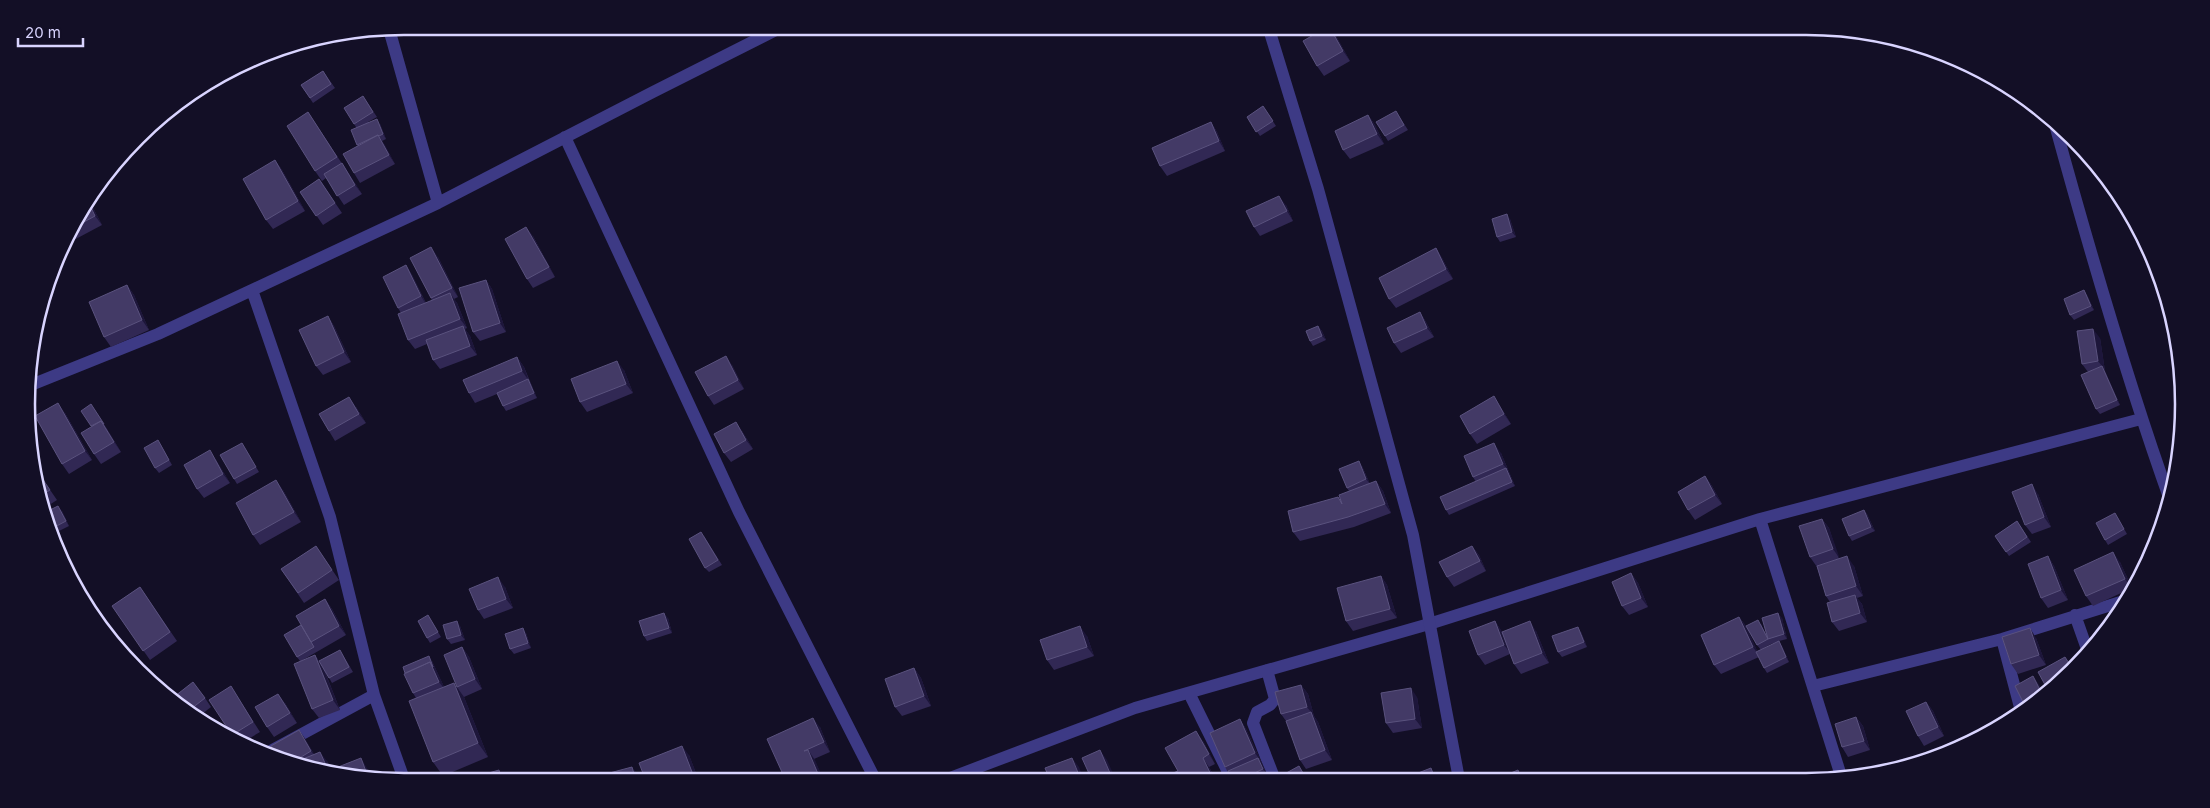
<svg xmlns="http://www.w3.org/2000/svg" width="2210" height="808" viewBox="0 0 2210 808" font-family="Inter,sans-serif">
<rect width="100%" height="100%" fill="#130f26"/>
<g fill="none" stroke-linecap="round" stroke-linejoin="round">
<path stroke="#3d3a85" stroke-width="12" d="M 389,29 L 438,203
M 2054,121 C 2089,249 2126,377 2171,503
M 565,137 L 739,512 L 876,781
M 252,290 L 330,517 L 374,695 L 405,782
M 31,385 L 158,334 L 438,203 L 653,92 L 784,26
M 1760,519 L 1842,779
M 2075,615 L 2087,649
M 2002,639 L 2021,711
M 1267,670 L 1275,699 L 1270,705 L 1257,712 L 1253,723 L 1275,780
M 1813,686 L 2002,639 L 2127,600
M 1189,693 L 1232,780
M 265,754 L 374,695
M 942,781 L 1135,708 L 1429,624 L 1760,519 L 2141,419"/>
<path stroke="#3d3a85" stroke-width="12" d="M 1268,26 L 1318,189 L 1413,535 L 1459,779"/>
</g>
<path fill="#312854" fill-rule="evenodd" d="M 1329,26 L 1336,36 L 1350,61 L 1324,76 L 1317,66 Z
M 323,71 L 335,88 L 313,103 L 301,85 Z
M 363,96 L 377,117 L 368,122 L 380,124 L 386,139 L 382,141 L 395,164 L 360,183 L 354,173 L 358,146 L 357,145 L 356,127 L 344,108 Z
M 1263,106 L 1276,126 L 1260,136 L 1247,117 Z
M 308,112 L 362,194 L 344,205 L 326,178 L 322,181 L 315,171 Z
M 1368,115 L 1375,125 L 1384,144 L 1350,159 L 1343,150 Z
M 1399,116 L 1408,130 L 1388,141 L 1385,136 Z
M 1211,122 L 1217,132 L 1225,151 L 1167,176 L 1160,166 Z
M 275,160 L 282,170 L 305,211 L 273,229 L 266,220 Z
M 319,179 L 342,213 L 323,225 L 300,192 Z
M 89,200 L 102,225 L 72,241 L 68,235 L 77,215 Z
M 1286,205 L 1293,221 L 1260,236 L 1254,227 Z
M 1510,219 L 1516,237 L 1500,242 L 1497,237 Z
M 533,236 L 555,277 L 533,288 L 527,279 Z
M 1436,248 L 1442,258 L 1453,279 L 1396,308 L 1389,299 Z
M 438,257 L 458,297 L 454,299 L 457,303 L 467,328 L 465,329 L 470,336 L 477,355 L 440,369 L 433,360 L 427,344 L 415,349 L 408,340 L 401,313 L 398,308 L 406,265 L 412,275 L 426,303 L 432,301 L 431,298 Z
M 486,280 L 492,289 L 506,332 L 480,341 L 473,332 Z
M 127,285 L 134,295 L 149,330 L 111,347 L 104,337 Z
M 2084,290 L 2087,295 L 2094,310 L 2074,320 L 2070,315 Z
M 1420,312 L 1426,322 L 1434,337 L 1401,353 L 1394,343 Z
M 328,316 L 334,326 L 351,362 L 323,375 L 316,366 Z
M 1318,326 L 1322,331 L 1326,340 L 1313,346 L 1310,341 Z
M 2100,338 L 2105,371 L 2120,405 L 2100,414 L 2096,409 L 2088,372 L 2082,364 Z
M 517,357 L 524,367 L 537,398 L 506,411 L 503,406 L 497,394 L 475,403 L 469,393 Z
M 732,365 L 744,389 L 714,405 L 708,396 Z
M 624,370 L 633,393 L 587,412 L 580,402 Z
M 91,404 L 107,429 L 121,452 L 101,464 L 94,454 L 91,426 Z
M 1500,406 L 1511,424 L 1477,444 L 1470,434 Z
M 356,407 L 366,423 L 335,441 L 329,431 Z
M 65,413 L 92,460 L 69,474 L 62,464 Z
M 742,431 L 753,449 L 731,462 L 724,453 Z
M 242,443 L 259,472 L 237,484 L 234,479 Z
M 161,445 L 172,465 L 159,473 L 155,468 Z
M 1501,453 L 1515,486 L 1449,515 L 1446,510 L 1476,482 L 1473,477 Z
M 216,460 L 230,483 L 204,498 L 197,489 Z
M 33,465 L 57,500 L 43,509 L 34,478 Z
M 1362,466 L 1370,484 L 1376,481 L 1383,491 L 1391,513 L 1354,527 L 1300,541 L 1293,532 L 1338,497 L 1340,500 L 1349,491 L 1347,488 Z
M 1705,476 L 1712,486 L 1722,504 L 1695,520 L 1688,510 Z
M 283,490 L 301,522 L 260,545 L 253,535 Z
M 2038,494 L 2051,527 L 2032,534 L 2025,525 Z
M 1864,510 L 1867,514 L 1875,531 L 1852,541 L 1849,536 Z
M 62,511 L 69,526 L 51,535 L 44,513 Z
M 2118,518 L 2127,534 L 2108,545 L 2105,540 Z
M 1822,519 L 1829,528 L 1839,559 L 1854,566 L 1863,596 L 1857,598 L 1862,604 L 1867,622 L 1839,631 L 1832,622 L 1830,602 L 1826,596 L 1817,567 L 1810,557 Z
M 2017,521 L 2031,542 L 2009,556 L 1995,536 Z
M 704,536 L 722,565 L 709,572 L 705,568 Z
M 316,546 L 339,580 L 304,603 L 281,569 Z
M 1472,546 L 1479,555 L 1486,571 L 1454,587 L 1447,577 Z
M 2048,556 L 2054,566 L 2068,600 L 2048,608 L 2041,598 Z
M 2120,562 L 2132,588 L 2093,606 L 2086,596 Z
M 1631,573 L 1638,583 L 1648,607 L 1629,615 L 1622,606 Z
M 1381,576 L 1387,585 L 1397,618 L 1353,631 L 1346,621 Z
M 140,587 L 177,641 L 150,660 L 112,606 Z
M 505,587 L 513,608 L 484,619 L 478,610 Z
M 325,599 L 332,609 L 346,635 L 301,661 L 315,655 L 319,661 L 340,650 L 353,672 L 332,683 L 324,669 L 340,710 L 319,718 L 312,709 L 300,661 L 297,657 L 301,625 Z
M 428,615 L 441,637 L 430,643 L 427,638 Z
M 1739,617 L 1746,626 L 1757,651 L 1761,650 L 1757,645 L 1761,624 L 1767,636 L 1782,618 L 1787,639 L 1779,641 L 1782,646 L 1789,662 L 1767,673 L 1764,668 L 1759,657 L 1721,674 L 1714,665 ZM 1778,642 L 1762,649 L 1771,644 Z
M 668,618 L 672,633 L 647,641 L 644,636 Z
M 1495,621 L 1502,632 L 1536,631 L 1549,663 L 1521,674 L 1514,664 L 1510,654 L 1485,665 L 1478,655 Z
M 460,626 L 465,640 L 451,644 L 447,639 Z
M 1581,632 L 1587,647 L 1562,657 L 1558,652 Z
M 526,633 L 531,648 L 514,654 L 510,649 Z
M 1087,636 L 1094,656 L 1054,670 L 1047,660 Z
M 2036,638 L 2046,665 L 2018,674 L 2011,664 Z
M 462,647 L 469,657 L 482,689 L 464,697 L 488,757 L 443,776 L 433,762 L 416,698 L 413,693 L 432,661 L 444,687 L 454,683 L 457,687 Z
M 914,668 L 921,678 L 931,706 L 902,716 L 895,707 Z
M 1301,685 L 1308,694 L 1314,716 L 1318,722 L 1332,760 L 1306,769 L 1300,760 L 1286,721 L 1281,714 Z
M 237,696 L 260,732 L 240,744 L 237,743 L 232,735 Z
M 1417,697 L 1422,728 L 1393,733 L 1386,723 Z
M 205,698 L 211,707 L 197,718 L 174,704 Z
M 1926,702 L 1933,711 L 1944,736 L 1924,746 L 1918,736 Z
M 285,703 L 297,723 L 274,737 L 267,727 Z
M 1856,717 L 1863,726 L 1870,750 L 1848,757 L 1842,747 Z
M 1240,719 L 1246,729 L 1267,774 L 1254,780 L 1232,780 L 1225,767 Z
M 820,727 L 830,752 L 814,759 L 824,781 L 786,781 Z
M 299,730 L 314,754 L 327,761 L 332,772 L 308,769 L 307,767 L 305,768 L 279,759 Z
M 1203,741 L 1215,764 L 1209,767 L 1216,780 L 1176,780 L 1178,771 Z
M 689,755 L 699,781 L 646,781 Z"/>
<path fill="#1d163a" d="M 1329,26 L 1336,36 L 1350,61 L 1343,51 Z
M 1368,115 L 1375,125 L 1384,144 L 1377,134 Z
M 377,119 L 380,124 L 386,139 L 383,134 Z
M 1211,122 L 1217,132 L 1225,151 L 1219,141 Z
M 378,135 L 385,145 L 395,164 L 389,155 Z
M 275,160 L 282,170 L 305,211 L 298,201 Z
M 342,163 L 348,172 L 362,194 L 355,185 Z
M 1279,196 L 1286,205 L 1293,221 L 1287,211 Z
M 89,200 L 102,225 L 95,216 L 88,201 Z
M 1507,214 L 1510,219 L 1516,237 L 1512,232 Z
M 526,227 L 533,236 L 555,277 L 549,267 Z
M 431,247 L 438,257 L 458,297 L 452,288 Z
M 1436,248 L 1442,258 L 1453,279 L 1446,269 Z
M 406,265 L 412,275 L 427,306 L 421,296 Z
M 486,280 L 492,289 L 506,332 L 500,323 Z
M 127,285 L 134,295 L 149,330 L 142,320 Z
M 2084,290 L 2087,295 L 2094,310 L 2091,306 Z
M 450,293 L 457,303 L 467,328 L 460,319 Z
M 1420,312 L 1426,322 L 1434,337 L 1427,328 Z
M 328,316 L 334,326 L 351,362 L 344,352 Z
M 463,326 L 470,336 L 477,355 L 470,346 Z
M 1318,326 L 1322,331 L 1326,340 L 1322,336 Z
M 2093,329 L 2100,338 L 2105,371 L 2120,405 L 2117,400 L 2102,366 L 2098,361 Z
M 726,356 L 732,365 L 744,389 L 738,380 Z
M 517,357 L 524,367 L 529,381 L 522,371 Z
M 617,361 L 624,370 L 633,393 L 626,384 Z
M 528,379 L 531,384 L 537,398 L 534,393 Z
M 1494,396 L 1500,406 L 1511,424 L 1504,414 Z
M 349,397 L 356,407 L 366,423 L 359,414 Z
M 58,403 L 65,413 L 92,460 L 85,451 Z
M 101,421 L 107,430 L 121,452 L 114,442 Z
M 736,422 L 742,431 L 753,449 L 746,440 Z
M 1494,443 L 1501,453 L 1515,486 L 1512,482 L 1506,468 L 1503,464 Z
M 210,450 L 216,460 L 230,483 L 223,474 Z
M 1359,461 L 1362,466 L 1370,484 L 1366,479 Z
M 1705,476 L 1712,486 L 1722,504 L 1715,495 Z
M 276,480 L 283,490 L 301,522 L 294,512 Z
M 1376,481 L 1383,491 L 1391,513 L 1385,504 Z
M 2032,484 L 2038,494 L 2051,527 L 2044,517 Z
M 58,506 L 62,511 L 69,526 L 66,521 Z
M 1864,510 L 1867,514 L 1875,531 L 1871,527 Z
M 1822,519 L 1829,528 L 1840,559 L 1833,549 Z
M 1472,546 L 1479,555 L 1486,571 L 1480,561 Z
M 2113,552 L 2120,562 L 2132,588 L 2125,579 Z
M 1847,556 L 1854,566 L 1863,596 L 1856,586 Z
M 2048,556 L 2054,566 L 2068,600 L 2061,590 Z
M 1631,573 L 1638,583 L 1648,607 L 1641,598 Z
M 1381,576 L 1387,585 L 1397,618 L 1390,609 Z
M 498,577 L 505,587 L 513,608 L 506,599 Z
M 1855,595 L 1862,604 L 1867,622 L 1860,613 Z
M 325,599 L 332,609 L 346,635 L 339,626 Z
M 664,613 L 668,618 L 672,633 L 669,628 Z
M 1778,613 L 1782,618 L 1787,639 L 1784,634 Z
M 1739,617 L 1746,626 L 1760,657 L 1753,647 Z
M 457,621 L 460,626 L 465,640 L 461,635 Z
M 1495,621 L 1501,630 L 1511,654 L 1504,645 Z
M 1530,621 L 1536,631 L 1549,663 L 1542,653 Z
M 1080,626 L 1087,636 L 1094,656 L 1087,647 Z
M 1578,627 L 1581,632 L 1587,647 L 1584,642 Z
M 523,628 L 526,633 L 531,648 L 528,643 Z
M 2030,628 L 2036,638 L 2046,665 L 2039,655 Z
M 1779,641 L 1782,646 L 1789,662 L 1786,657 Z
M 462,647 L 469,657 L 482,689 L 475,679 Z
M 315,655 L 322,665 L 340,710 L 333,700 Z
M 429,656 L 432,661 L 446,691 L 439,682 L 430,662 Z
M 914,668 L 921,678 L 931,706 L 924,696 Z
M 2033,676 L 2040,686 L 2045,695 L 2043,696 Z
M 454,683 L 464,697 L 488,757 L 478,743 Z
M 1301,685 L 1308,694 L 1314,716 L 1307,707 Z
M 1411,688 L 1417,697 L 1422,728 L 1415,719 Z
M 278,694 L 285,703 L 297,723 L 290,713 Z
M 1926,702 L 1933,711 L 1944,736 L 1938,727 Z
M 1311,712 L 1318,722 L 1332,760 L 1325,750 Z
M 1856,717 L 1863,726 L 1870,750 L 1864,741 Z
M 813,718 L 820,727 L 830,752 L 824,742 Z
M 1240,719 L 1246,729 L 1262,763 L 1255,753 Z
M 299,730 L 306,740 L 318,761 L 311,751 Z
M 1196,731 L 1203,741 L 1215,764 L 1209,754 Z
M 682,746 L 689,755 L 699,781 L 692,772 Z
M 808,750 L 815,760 L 824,781 L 821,781 Z
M 1100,750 L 1107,760 L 1116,780 L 1113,780 Z
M 320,752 L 327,761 L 332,772 L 329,772 Z
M 361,758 L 367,768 L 371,777 L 368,777 Z
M 1072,758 L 1079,767 L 1084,780 L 1081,780 Z
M 1203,758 L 1209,767 L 1216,780 L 1214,780 Z
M 1258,758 L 1262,763 L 1267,774 L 1263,769 Z
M 632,767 L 639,776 L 640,781 L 636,781 Z
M 1431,768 L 1437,778 L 1438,779 L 1435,779 Z
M 499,770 L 506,779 L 506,782 L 502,782 Z"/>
<path fill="#433a66" stroke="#5a527e" d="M 1329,26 L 1343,51 L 1317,66 L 1303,41 Z
M 323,71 L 331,84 L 310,98 L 301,85 Z
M 363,96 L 373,112 L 354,124 L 344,108 Z
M 1263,106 L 1273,121 L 1256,132 L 1247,117 Z
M 1396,111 L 1404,125 L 1385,136 L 1376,122 Z
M 308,112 L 337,157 L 315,171 L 287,126 Z
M 1368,115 L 1377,134 L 1343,150 L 1335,131 Z
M 377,119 L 383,134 L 379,136 L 378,135 L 357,145 L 351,130 Z
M 1211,122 L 1219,141 L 1160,166 L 1152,148 Z
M 378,135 L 389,155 L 354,173 L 343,154 Z
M 275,160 L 298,201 L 266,220 L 243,179 Z
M 342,163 L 355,185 L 337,196 L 324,174 Z
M 319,179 L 335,203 L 316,216 L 300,192 Z
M 1279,196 L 1287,211 L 1254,227 L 1246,211 Z
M 88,201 L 95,216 L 71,229 L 77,215 Z
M 1507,214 L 1512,232 L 1497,237 L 1492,219 Z
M 526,227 L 549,267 L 527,279 L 505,239 Z
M 431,247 L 452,288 L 431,298 L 410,258 Z
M 1436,248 L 1446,269 L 1389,299 L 1379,278 Z
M 406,265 L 421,296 L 398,308 L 383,277 Z
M 486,280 L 500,323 L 473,332 L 459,288 Z
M 127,285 L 142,320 L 104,337 L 89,302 Z
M 2084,290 L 2091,306 L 2070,315 L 2064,299 Z
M 450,293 L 460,319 L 408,340 L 398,314 Z
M 1420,312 L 1427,328 L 1394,343 L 1387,328 Z
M 328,316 L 344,352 L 316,366 L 299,330 Z
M 463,326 L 470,346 L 433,360 L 426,340 Z
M 1318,326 L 1322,336 L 1310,341 L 1306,331 Z
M 2093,329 L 2098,361 L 2082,364 L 2077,331 Z
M 726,356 L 738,380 L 708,396 L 695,372 Z
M 517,357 L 522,371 L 469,393 L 463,380 Z
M 617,361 L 626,384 L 580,402 L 571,379 Z
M 2102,366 L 2117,400 L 2096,409 L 2081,375 Z
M 528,379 L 534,393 L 503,406 L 497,393 Z
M 1494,396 L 1504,414 L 1470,434 L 1460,416 Z
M 349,397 L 359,414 L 329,431 L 319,414 Z
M 58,403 L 85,451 L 62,464 L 35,416 Z
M 91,404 L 104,424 L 103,424 L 101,421 L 91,426 L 81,411 Z
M 101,421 L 114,442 L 94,454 L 81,433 Z
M 736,422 L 746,440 L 724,453 L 714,434 Z
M 2182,437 L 2179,453 L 2173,440 Z
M 158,440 L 169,460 L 155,468 L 144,448 Z
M 242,443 L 256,467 L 234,479 L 220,455 Z
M 1494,443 L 1503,464 L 1473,477 L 1464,456 Z
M 210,450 L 223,474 L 197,489 L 184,465 Z
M 1359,461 L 1366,479 L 1347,488 L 1339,469 Z
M 33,465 L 50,490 L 39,497 L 34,478 Z
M 1506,468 L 1512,482 L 1446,510 L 1440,497 Z
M 1705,476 L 1715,495 L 1688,510 L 1678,492 Z
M 276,480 L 294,512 L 253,535 L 236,503 Z
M 1376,481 L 1385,504 L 1348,517 L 1293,532 L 1288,511 L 1338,497 L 1342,504 L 1339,495 Z
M 2032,484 L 2044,517 L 2025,525 L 2012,492 Z
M 58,506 L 66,521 L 49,530 L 44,513 Z
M 1864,510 L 1871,527 L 1849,536 L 1842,519 Z
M 2115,513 L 2124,529 L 2105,540 L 2096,523 Z
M 1822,519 L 1833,549 L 1810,557 L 1799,526 Z
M 2017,521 L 2027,537 L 2006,552 L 1995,536 Z
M 701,532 L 718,560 L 705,568 L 689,539 Z
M 316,546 L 332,570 L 298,593 L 281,569 Z
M 1472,546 L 1480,561 L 1447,577 L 1439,562 Z
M 2113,552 L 2125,579 L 2086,596 L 2074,570 Z
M 1847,556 L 1856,586 L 1826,596 L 1817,566 Z
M 2048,556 L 2061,590 L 2041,598 L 2028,564 Z
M 1631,573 L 1641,598 L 1622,606 L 1612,582 Z
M 1381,576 L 1390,609 L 1346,621 L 1337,588 Z
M 498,577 L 506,599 L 478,610 L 469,589 Z
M 140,587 L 170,632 L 143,651 L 112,606 Z
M 1855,595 L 1860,613 L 1832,622 L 1827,603 Z
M 325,599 L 339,626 L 311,642 L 296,616 Z
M 664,613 L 669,628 L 644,636 L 639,621 Z
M 1778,613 L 1784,634 L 1768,639 L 1757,645 L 1746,626 L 1758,620 L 1768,639 L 1762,618 Z
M 428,615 L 438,632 L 427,638 L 418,621 Z
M 1739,617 L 1753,647 L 1714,665 L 1701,635 Z
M 457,621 L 461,635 L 447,639 L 443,625 Z
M 1495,621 L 1504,645 L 1478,655 L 1469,631 Z
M 1530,621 L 1542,653 L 1514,664 L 1502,632 Z
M 301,625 L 314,647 L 297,657 L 284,635 Z
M 1080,626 L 1087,647 L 1047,660 L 1040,640 Z
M 1578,627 L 1584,642 L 1558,652 L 1552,636 Z
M 523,628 L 528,643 L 510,649 L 505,634 Z
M 2030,628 L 2039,655 L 2011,664 L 2002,637 Z
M 1779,641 L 1786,657 L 1764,668 L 1756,652 Z
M 462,647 L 475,679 L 457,687 L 444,655 Z
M 340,650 L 349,667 L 329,678 L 319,661 Z
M 315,655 L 333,700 L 312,709 L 294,664 Z
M 429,656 L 433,667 L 430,662 L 405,673 L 403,667 Z
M 2065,657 L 2072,668 L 2055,688 L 2049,692 L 2038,672 Z
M 430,662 L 439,682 L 413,693 L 404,674 Z
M 914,668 L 924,696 L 895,707 L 885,679 Z
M 2033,676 L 2043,696 L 2026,708 L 2015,686 Z
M 193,682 L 205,698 L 187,712 L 174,704 L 170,700 Z
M 454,683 L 478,743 L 433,762 L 409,701 Z
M 1301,685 L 1307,707 L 1281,714 L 1275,692 Z
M 231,686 L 253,722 L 232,735 L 209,700 Z
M 1411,688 L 1415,719 L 1386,723 L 1381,693 Z
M 278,694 L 290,713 L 267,727 L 255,707 Z
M 1926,702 L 1938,727 L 1918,736 L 1906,711 Z
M 1311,712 L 1325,750 L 1300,760 L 1286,721 Z
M 1856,717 L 1864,741 L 1842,747 L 1835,724 Z
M 813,718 L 824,742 L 804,751 L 808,750 L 821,781 L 786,781 L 767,739 Z
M 1240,719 L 1255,753 L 1225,767 L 1210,733 Z
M 299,730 L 311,751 L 291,763 L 279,759 L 271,746 Z
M 1196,731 L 1209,754 L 1203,758 L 1213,779 L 1211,780 L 1176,780 L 1173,773 L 1178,771 L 1165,748 Z
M 682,746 L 692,772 L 670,781 L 646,781 L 639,763 Z
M 1100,750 L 1113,780 L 1092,780 L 1082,758 Z
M 320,752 L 329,772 L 308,769 L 303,759 Z
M 361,758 L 368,777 L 335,773 L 333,769 Z
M 1072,758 L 1081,780 L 1050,780 L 1045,768 Z
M 1258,758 L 1263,769 L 1240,780 L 1232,780 L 1228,771 Z
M 1299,766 L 1307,780 L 1281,780 L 1279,777 Z
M 632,767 L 636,781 L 587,781 L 587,779 Z
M 1431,768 L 1435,779 L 1400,780 Z
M 499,770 L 502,782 L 457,782 Z
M 1518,770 L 1522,779 L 1496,779 Z
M 1389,774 L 1392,780 L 1378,780 Z"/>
<path d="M0 0H2210V808H0ZM404 35H1806A369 369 0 0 1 2175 404V404A369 369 0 0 1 1806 773H404A369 369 0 0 1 35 404V404A369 369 0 0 1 404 35Z" fill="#130f26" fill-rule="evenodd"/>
<path fill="none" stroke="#d9d4ff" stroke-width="2.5" d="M404 35H1806A369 369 0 0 1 2175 404V404A369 369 0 0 1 1806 773H404A369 369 0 0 1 35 404V404A369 369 0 0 1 404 35Z"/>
<path d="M18 38v8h65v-8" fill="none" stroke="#d9d4ff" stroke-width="2.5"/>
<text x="25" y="38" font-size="15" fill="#d9d4ff" stroke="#130f26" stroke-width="4" paint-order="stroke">20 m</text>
</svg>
